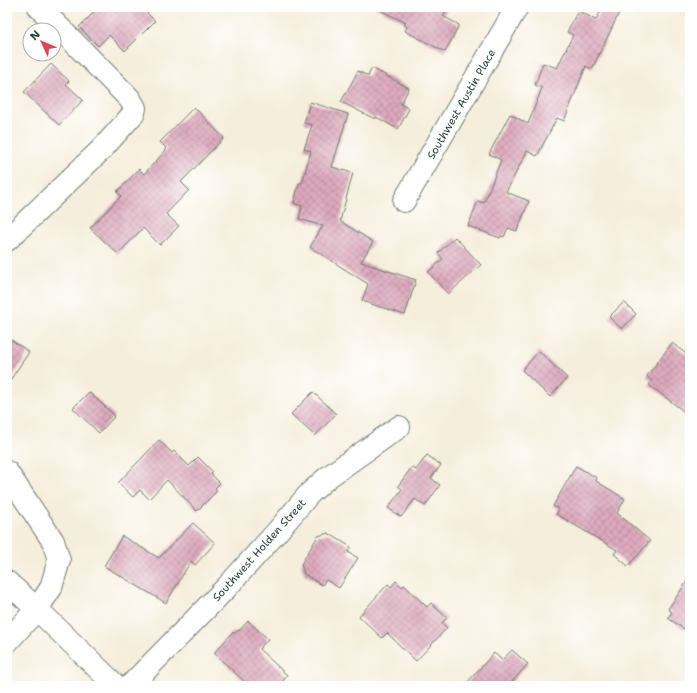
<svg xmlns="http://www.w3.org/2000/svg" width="697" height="693" viewBox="0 0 697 693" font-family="'Shantell Sans',sans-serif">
<defs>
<pattern id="building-cross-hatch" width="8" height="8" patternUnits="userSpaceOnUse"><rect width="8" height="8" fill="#deaabd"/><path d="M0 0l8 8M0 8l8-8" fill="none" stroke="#b38c9a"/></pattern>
</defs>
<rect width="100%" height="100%" fill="#fff"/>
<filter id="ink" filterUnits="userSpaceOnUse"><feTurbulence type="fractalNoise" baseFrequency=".025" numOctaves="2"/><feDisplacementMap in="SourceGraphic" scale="8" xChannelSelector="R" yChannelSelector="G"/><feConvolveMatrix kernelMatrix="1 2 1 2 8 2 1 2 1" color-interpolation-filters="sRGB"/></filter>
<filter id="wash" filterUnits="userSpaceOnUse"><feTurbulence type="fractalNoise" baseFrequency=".012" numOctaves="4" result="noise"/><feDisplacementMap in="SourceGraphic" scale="16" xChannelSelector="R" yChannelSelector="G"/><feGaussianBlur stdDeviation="0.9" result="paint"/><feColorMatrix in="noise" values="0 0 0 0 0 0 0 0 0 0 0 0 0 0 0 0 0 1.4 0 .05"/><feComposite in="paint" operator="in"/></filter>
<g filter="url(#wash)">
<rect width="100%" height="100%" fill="#f6eedc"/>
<g id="blocks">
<path fill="url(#building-cross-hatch)" d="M 99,7 L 141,7 L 155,21 L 125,51 L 109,35 L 98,46 L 79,27 Z
M 374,7 L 448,7 L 443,16 L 459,25 L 445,52 L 405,31 L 407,27 L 404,25 L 406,23 Z
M 603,7 L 622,7 L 592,69 L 586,66 L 564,121 L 557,118 L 537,156 L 527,151 L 506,192 L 529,201 L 517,231 L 508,228 L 504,237 L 501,236 L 500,238 L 468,226 L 478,201 L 484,203 L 501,160 L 489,154 L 510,114 L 528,124 L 542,88 L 535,85 L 543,63 L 557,68 L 573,35 L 567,32 L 578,11 L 596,20 Z
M 51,64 L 69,81 L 66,84 L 83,100 L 59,125 L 24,92 Z
M 372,68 L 409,88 L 401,104 L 409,109 L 398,129 L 376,117 L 375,119 L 341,102 L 358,71 L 368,76 Z
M 310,102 L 348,114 L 332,167 L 353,173 L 340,221 L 373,242 L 361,262 L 416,280 L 405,315 L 362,301 L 368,284 L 310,247 L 323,226 L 299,219 L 302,206 L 294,203 L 299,183 L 302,183 L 311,151 L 304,149 L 312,125 L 304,123 Z
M 194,107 L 224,138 L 181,182 L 189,190 L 166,214 L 179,226 L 160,245 L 143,228 L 118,254 L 90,228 L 121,196 L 117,192 L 139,169 L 144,174 L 167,149 L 160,142 Z
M 455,237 L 481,265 L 448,294 L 428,272 L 443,259 L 438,253 Z
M 624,302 L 636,314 L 622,329 L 609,317 Z
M 7,337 L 29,352 L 7,385 Z
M 672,343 L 690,357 L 690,416 L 649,385 L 652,381 L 647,376 Z
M 539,351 L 567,378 L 550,397 L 522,370 Z
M 89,392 L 115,416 L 99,433 L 73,408 Z
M 313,392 L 336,414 L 315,436 L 291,414 Z
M 159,440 L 172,453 L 174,451 L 189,466 L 198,457 L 213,472 L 211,474 L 220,483 L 215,488 L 217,491 L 197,511 L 167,480 L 149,499 L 140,490 L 133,497 L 118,483 Z
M 427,455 L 441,465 L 431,478 L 440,485 L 425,506 L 415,499 L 401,517 L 388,508 L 402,489 L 398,486 L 412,467 L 416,470 Z
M 576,466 L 597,478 L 596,481 L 625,499 L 617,513 L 650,541 L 628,566 L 614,554 L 617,550 L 556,514 L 559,509 L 553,506 Z
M 193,523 L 215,543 L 195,565 L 191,561 L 166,603 L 104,566 L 122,536 L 159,558 Z
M 328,533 L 351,547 L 348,552 L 358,558 L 339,588 L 326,580 L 322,585 L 304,574 L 301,564 L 318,536 Z
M 690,577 L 690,625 L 688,623 L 684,629 L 668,618 L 672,612 L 668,609 Z
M 396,581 L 402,587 L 404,585 L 427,607 L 431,603 L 447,618 L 442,623 L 447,628 L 416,661 L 387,633 L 382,638 L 359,616 L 388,584 L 391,587 Z
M 248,621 L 268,639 L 259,649 L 287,675 L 280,686 L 249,686 L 214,653 L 233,632 L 234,634 L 238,630 L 239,631 Z
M 512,650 L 528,664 L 508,686 L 464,686 L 494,653 L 502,660 Z"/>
</g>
</g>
<g filter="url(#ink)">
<use href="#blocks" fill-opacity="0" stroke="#6a7b6f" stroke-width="1"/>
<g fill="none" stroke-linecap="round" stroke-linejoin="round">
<g stroke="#6a7b6f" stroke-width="24">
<path id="minor" d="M 404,201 L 517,7
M 7,240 L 102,149 L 134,113 L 135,108 L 130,99 L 39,7
M 7,472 L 53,541 L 59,560 L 51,588 L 37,609
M 130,686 L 226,588 L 275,534 L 310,493 L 328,477 L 399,427"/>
</g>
<g stroke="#6a7b6f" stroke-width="24">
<path id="tertiary" d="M 7,642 L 37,609 L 116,686"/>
</g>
<g stroke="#6a7b6f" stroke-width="24">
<path id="secondary" d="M 7,582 L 37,609"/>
</g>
<use href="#minor" stroke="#fff" stroke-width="22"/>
<use href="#tertiary" stroke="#fff" stroke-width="22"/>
<use href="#secondary" stroke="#fff" stroke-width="22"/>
</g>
</g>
<g text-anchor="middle" stroke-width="4" stroke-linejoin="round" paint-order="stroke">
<g font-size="11" fill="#1f3d34" stroke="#fff">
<text transform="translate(461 104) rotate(-60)" y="4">Southwest Austin Place</text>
<text transform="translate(259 550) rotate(-48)" y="4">Southwest Holden Street</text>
</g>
</g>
<rect width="697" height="693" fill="none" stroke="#fff" stroke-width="24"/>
<g transform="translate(42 42) rotate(314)"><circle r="19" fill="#ffffff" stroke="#a5b1ae"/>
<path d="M0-3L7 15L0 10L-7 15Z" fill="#d1495b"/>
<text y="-6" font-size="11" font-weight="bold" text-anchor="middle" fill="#1f3d34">N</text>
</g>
</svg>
